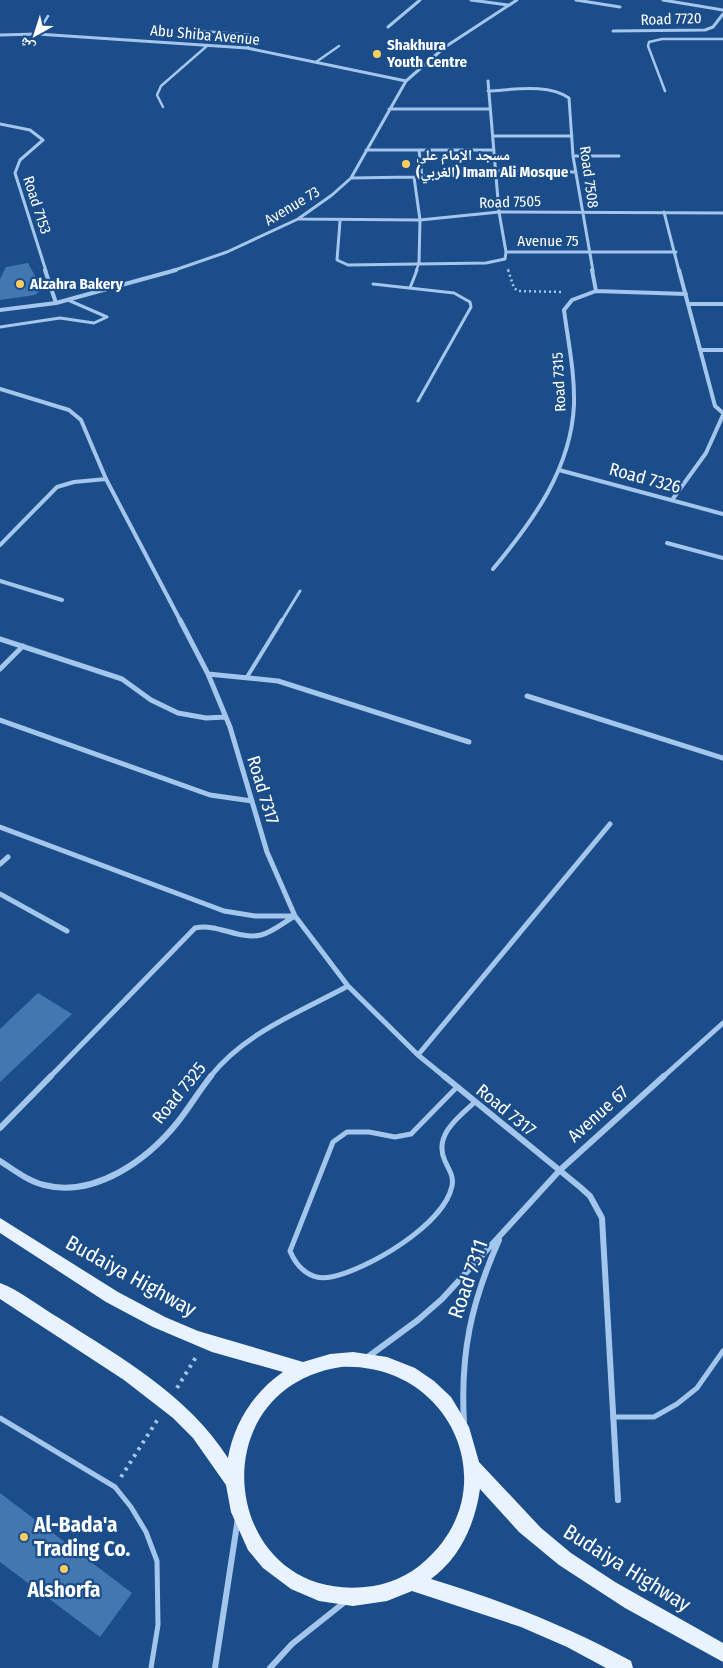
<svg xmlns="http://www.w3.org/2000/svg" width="723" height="1668" viewBox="0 0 723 1668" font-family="'Fira Sans Condensed','Noto Naskh Arabic',sans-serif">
<rect width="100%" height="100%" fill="#1a4d89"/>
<path fill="#4377b2" d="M 28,263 L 42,289 L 35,295 L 0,300 L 0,279 L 6,267 Z
M 38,993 L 72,1014 L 0,1082 L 0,1029 Z
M 0,1493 L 132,1593 L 100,1637 L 0,1562 Z"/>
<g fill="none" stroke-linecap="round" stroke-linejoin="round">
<path stroke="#a4c6ec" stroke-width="2" stroke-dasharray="1 2.5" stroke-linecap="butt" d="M 508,269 L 509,271"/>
<path stroke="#a4c6ec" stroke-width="2.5" stroke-dasharray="2 3" stroke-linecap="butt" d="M 508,270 L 514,288 L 518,291 L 562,292"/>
<path stroke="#a4c6ec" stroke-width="4" stroke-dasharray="3 5" stroke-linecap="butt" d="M 177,1388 L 196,1357
M 121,1477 L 158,1419"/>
<path stroke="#a4c6ec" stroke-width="2.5" d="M 202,31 L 250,35 L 252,39 L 247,48
M 37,34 L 48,16
M 316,62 L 339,46
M 665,91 L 648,46 L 649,42 L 662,39 L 723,39
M 163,107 L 157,95 L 161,86 L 208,45
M 416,271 L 419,263"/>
<path stroke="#a4c6ec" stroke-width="3" d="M 373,284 L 454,293 L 470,302 L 471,307 L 418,401
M 410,288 L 417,270
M 0,327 L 60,318 L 94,323 L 107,317 L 68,300
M 281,622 L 300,591"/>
<path stroke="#a4c6ec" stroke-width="4" d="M 247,677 L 282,620"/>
<path stroke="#a4c6ec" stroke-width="5" d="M 456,1088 L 411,1134 L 395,1137 L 369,1132 L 347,1132 L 333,1142 L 290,1251 C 297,1268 311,1281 331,1277 C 367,1270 444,1225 452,1186 C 454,1176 449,1170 445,1161 C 433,1136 458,1117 475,1102
M 613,1417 L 654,1417 L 677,1404 L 697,1388 L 723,1351
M 0,1418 L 115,1487 L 131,1507 L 146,1532 L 157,1561 L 158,1625 L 151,1668"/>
<path stroke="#a4c6ec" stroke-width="3" d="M 471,0 L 508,5
M 576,0 L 620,7
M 663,0 L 723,10
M 388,27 L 420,0
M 613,31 L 705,30 L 713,27 L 723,14
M 0,35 L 37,34 L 247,48 L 406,81
M 488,81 L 499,212 L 506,252
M 488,91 C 513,90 547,83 569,98 L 573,156 L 593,271
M 389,109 L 489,109
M 0,124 L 30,130 L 43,140 L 20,160 L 15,173 L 46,271
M 493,136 L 572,136
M 366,150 L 494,150
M 419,150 L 422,177
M 573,156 L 619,156
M 414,177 L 420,220 L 419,263
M 351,178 L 414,177 L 497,171 L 576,172
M 664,212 L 679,271
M 299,219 L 420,220 L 499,212 L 723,213
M 340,221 L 337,260 L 348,265 L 486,263 L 505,259 L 506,252 L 676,252
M 172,271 L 227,252 L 298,219 L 332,195 L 351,178 L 406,81 L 445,47 L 517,0"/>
<path stroke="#a4c6ec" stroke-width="4" d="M 45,270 L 56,303
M 592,270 L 596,291
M 679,270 L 715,406 L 723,413
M 688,304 L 723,304
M 0,310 L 56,303 L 176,270
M 700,350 L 723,350
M 0,389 L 69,410 L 81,420 L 106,479 L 181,622
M 559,470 L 723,514
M 672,500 L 706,453 L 723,415
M 667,543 L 723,558
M 0,545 L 57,487 L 74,482 L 106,479
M 493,569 C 533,521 571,469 574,405 C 575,373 568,341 564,310 L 572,300 L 596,291 L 686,294
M 0,581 L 62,600"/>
<path stroke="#a4c6ec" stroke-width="5" d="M 180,620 L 208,674 L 230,727 L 267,852 L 295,916 L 348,986 L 418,1055 L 445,1077
M 0,639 L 122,679 L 151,700 L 178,713 L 206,718 L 226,717
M 0,669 L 23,646
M 208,674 L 278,681 L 469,742
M 527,696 L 723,758
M 0,720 L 210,795 L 252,801
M 0,827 L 224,911 L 255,916 L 294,916
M 0,864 L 8,857
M 0,894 L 67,931
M 418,1055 L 610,824
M 50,1077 L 195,928 C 218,923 238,940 261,935 C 273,932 284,922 295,916
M 210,1077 C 244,1033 300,1012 348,986
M 663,1077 L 723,1023"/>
<path stroke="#a4c6ec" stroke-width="6" d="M 444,1076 L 580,1187 L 590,1196 L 602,1218 L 618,1500
M 0,1128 L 51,1076
M 0,1161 C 14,1170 28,1181 44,1185 C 95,1198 147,1160 177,1123 C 189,1108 199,1091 211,1076
M 365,1359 L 418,1320 L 442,1299 L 560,1170 L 664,1076
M 464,1423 C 460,1354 471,1303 499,1240
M 215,1668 L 238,1518
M 270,1668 L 292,1644 L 346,1601"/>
<path fill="#e9f2ff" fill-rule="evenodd" d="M 0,1218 L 118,1292 L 165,1317 L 198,1331 L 303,1362 L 330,1354 L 353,1352 L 387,1357 L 415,1368 L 434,1381 L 451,1397 L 469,1427 L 479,1462 L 541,1528 L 571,1553 L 615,1582 L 723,1643 L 723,1662 L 625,1608 L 559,1565 L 519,1532 L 480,1489 C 475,1524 460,1558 431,1579 C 500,1600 567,1626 631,1661 L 633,1668 L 606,1668 L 567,1647 L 521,1627 L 412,1591 L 387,1601 L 353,1606 L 319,1601 L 291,1589 L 263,1568 L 248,1550 L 231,1512 L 226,1485 L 193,1438 L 173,1418 L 124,1380 L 0,1299 L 0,1283 C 21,1291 40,1307 59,1318 C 120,1357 188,1395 228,1458 C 234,1423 254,1392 283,1372 L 212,1352 L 153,1327 L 106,1302 L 0,1233 ZM 341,1367 C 450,1362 507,1487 426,1560 C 409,1576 388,1585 365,1587 C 222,1601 196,1389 341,1367 Z"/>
</g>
<g fill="#fecd60" stroke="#1a4d89" stroke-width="2">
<circle cx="377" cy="54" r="5"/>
<circle cx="406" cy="164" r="5"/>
<circle cx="20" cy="284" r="5"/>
<circle cx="24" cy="1537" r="5"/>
<circle cx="64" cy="1569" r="5"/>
</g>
<g text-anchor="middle" stroke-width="4.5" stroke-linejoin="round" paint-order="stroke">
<g font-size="15" fill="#fff" stroke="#1a4d89">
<text transform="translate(671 19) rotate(-2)" y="5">Road 7720</text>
<text transform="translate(205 35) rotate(5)" y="5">Abu Shiba Avenue</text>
<text transform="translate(589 177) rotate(82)" y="5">Road 7508</text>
<text transform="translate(510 202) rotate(-2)" y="5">Road 7505</text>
<text transform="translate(37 205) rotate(72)" y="5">Road 7153</text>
<text transform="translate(292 206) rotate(-31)" y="5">Avenue 73</text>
<text x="548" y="246">Avenue 75</text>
<text transform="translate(559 382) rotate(-93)" y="5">Road 7315</text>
</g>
<g font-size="15" font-weight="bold" fill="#fff" stroke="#1a4d89" text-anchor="start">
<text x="387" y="50">Shakhura<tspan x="387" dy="17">Youth Centre</tspan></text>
<text x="416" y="160">مسجد الإمام علي<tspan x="416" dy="17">(الغربي) Imam Ali Mosque</tspan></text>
<text x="30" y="289">Alzahra Bakery</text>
</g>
<g font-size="18" fill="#fff" stroke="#1a4d89">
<text transform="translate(645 478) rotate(15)" y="6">Road 7326</text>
<text transform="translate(263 790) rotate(73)" y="6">Road 7317</text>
<text transform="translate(179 1093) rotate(-51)" y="6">Road 7325</text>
<text transform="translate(506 1110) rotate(39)" y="6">Road 7317</text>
<text transform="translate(598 1114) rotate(-42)" y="6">Avenue 67</text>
</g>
<g font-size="21" fill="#fff" stroke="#1a4d89">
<text transform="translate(131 1276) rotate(29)" y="7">Budaiya Highway</text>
<text transform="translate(468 1279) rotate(-71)" y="7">Road 7311</text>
<text transform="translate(627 1568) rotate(32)" y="7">Budaiya Highway</text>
</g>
<g font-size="21" font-weight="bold" fill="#fff" stroke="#1a4d89" text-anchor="start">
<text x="34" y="1532">Al-Bada'a<tspan x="34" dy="24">Trading Co.</tspan></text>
<text x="64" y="1597" text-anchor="middle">Alshorfa</text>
</g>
</g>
<g transform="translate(35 35) rotate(219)" stroke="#1a4d89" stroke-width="4" paint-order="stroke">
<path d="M0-4L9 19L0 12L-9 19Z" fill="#ffffff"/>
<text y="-8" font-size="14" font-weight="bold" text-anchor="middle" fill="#ffffff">ش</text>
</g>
</svg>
